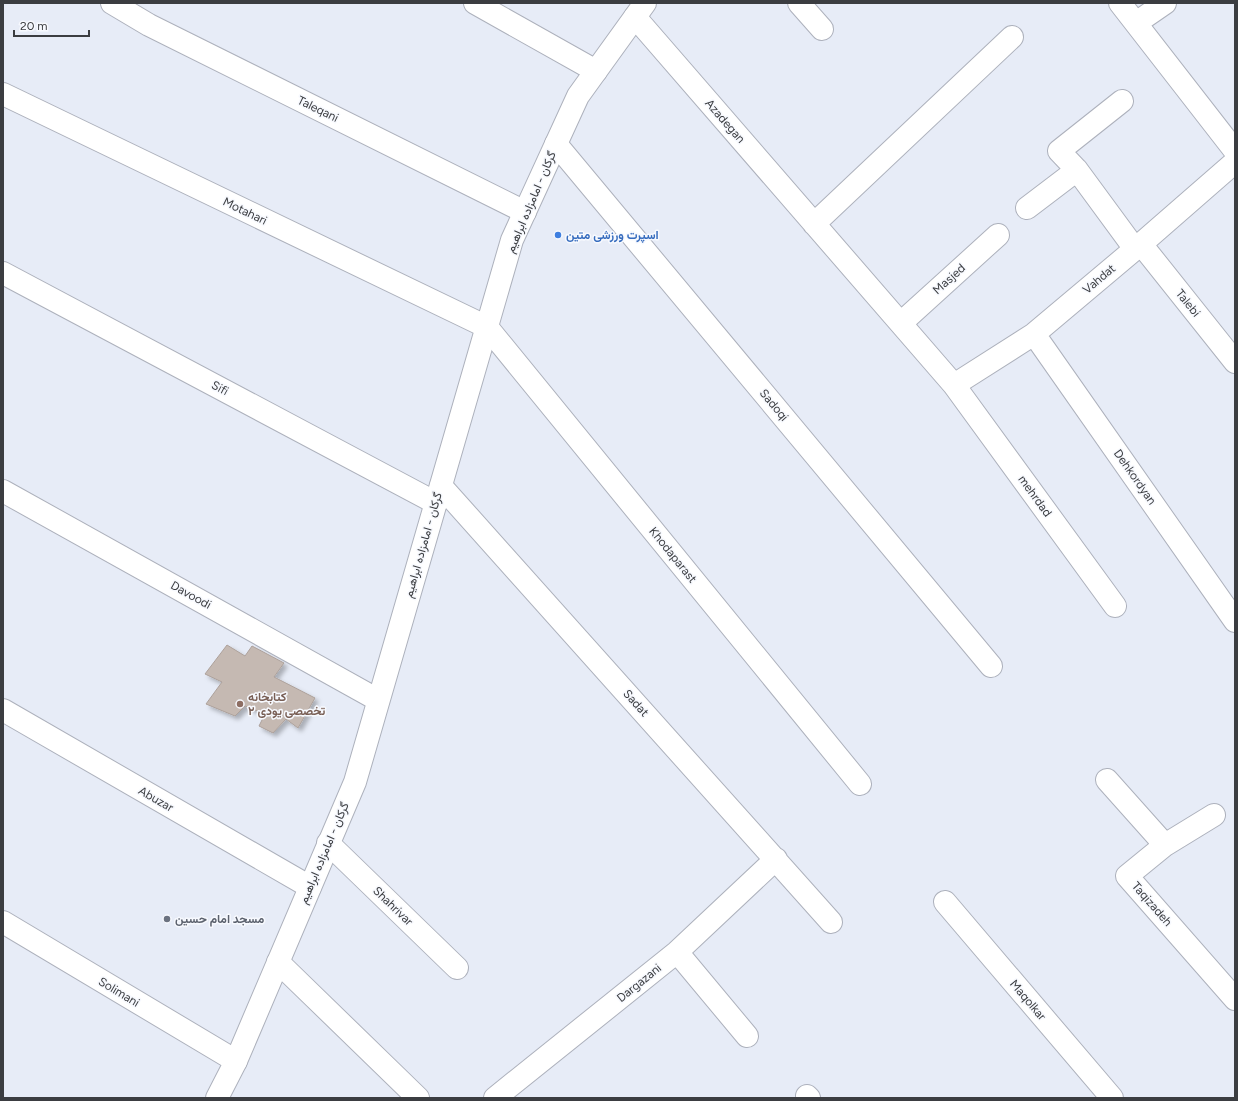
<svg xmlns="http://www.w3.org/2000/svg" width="1238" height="1101" viewBox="0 0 1238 1101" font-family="Figtree,Vazirmatn,sans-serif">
<defs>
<filter id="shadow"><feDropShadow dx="3.5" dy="3.5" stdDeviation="2" flood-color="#0004"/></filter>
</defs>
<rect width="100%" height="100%" fill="#e7ecf7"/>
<path fill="#c5b9b2" stroke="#ada19b" filter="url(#shadow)" d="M 227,645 L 245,656 L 252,646 L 284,663 L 274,677 L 315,698 L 298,728 L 286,719 L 273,733 L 259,726 L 265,714 L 245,706 L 235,716 L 206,704 L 222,682 L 205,674 Z"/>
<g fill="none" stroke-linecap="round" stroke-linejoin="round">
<g stroke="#adb1bc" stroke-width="24">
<path id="street" d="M 112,3 L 149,25 L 525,212
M 475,3 L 596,71
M 799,3 L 822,29
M 1120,3 L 1235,151
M 635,17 L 954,385 L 1115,606
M 1136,23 L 1165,3
M 3,94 L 487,327 L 860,784
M 1122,101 L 1059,151 L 1077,170 L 1135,249
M 556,144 L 991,666
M 1027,208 L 1077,170
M 814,224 L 1012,37
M 1141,244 L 1235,362
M 3,273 L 436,503
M 901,323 L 998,235
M 1034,334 L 1235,621
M 954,385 L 1034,334 L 1141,244 L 1235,162
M 441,486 L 831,922
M 3,491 L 378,700
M 3,710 L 310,887
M 1107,780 L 1165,845 L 1127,876 L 1235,999
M 328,843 L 457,968
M 1165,845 L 1214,815
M 945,902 L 1112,1098
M 3,922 L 236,1061
M 677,952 L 747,1036
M 278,962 L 418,1098
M 807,1096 L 809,1098
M 495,1098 L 677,952 L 776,859"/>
</g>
<g stroke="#adb1bc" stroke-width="24">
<path id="secondary" d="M 217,1098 L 236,1061 L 355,782 L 512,240 L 578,96 L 645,3"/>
</g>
<use href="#street" stroke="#fff" stroke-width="22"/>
<use href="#secondary" stroke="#fff" stroke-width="22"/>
</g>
<circle fill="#3f7fe0" stroke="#f7f9fe" stroke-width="1.5" cx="558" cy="235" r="4"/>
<circle fill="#8d6e63" stroke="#f7f9fe" stroke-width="1.5" cx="240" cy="704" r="4"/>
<circle fill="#6b7280" stroke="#f7f9fe" stroke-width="1.5" cx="167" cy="919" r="4"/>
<g text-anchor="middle" stroke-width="3" stroke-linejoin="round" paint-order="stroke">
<g font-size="12" fill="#3b3d41" stroke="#f7f9fe">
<text transform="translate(318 109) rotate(26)" y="4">Taleqani</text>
<text transform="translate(725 121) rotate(49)" y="4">Azadegan</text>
<text transform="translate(531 202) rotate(-67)" y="4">گرکان - امامزاده ابراهیم</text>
<text transform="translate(245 211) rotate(26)" y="4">Motahari</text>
<text transform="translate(949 279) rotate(-42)" y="4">Masjed</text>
<text transform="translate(1099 279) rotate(-40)" y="4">Vahdat</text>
<text transform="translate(1188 303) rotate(51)" y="4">Talebi</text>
<text transform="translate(220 388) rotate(28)" y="4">Sifi</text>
<text transform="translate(774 405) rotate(50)" y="4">Sadoqi</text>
<text transform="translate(1135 477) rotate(55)" y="4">Dehkordyan</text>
<text transform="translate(1035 496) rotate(54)" y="4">mehrdad</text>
<text transform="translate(423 545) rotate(-74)" y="4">گرکان - امامزاده ابراهیم</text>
<text transform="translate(673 555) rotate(51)" y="4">Khodaparast</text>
<text transform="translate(191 595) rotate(29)" y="4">Davoodi</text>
<text transform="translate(636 703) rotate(48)" y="4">Sadat</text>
<text transform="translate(156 799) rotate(30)" y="4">Abuzar</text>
<text transform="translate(324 853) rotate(-67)" y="4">گرکان - امامزاده ابراهیم</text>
<text transform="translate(1152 904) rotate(49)" y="4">Taqizadeh</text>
<text transform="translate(393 906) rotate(44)" y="4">Shahrivar</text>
<text transform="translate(639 983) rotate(-39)" y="4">Dargazani</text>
<text transform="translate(119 992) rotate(31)" y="4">Solimani</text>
<text transform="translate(1028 1000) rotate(50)" y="4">Maqolkar</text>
</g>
<g font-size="12" font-weight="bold" fill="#366cbe" stroke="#f7f9fe" text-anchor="start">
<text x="566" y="239">اسپرت ورزشی متین</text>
</g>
<g font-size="12" font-weight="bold" fill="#785e54" stroke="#f7f9fe" text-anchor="start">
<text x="248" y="701">کتابخانه<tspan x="248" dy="14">تخصصی یودی ۲</tspan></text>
</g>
<g font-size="12" font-weight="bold" fill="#5b616d" stroke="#f7f9fe" text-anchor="start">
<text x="175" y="923">مسجد امام حسین</text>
</g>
</g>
<rect width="1238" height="1101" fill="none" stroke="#3b3d41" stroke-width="8"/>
<path d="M14 30v6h75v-6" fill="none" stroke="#3b3d41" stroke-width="2"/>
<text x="20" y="30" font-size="12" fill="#3b3d41" stroke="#f7f9fe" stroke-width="3" paint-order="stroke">20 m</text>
</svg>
